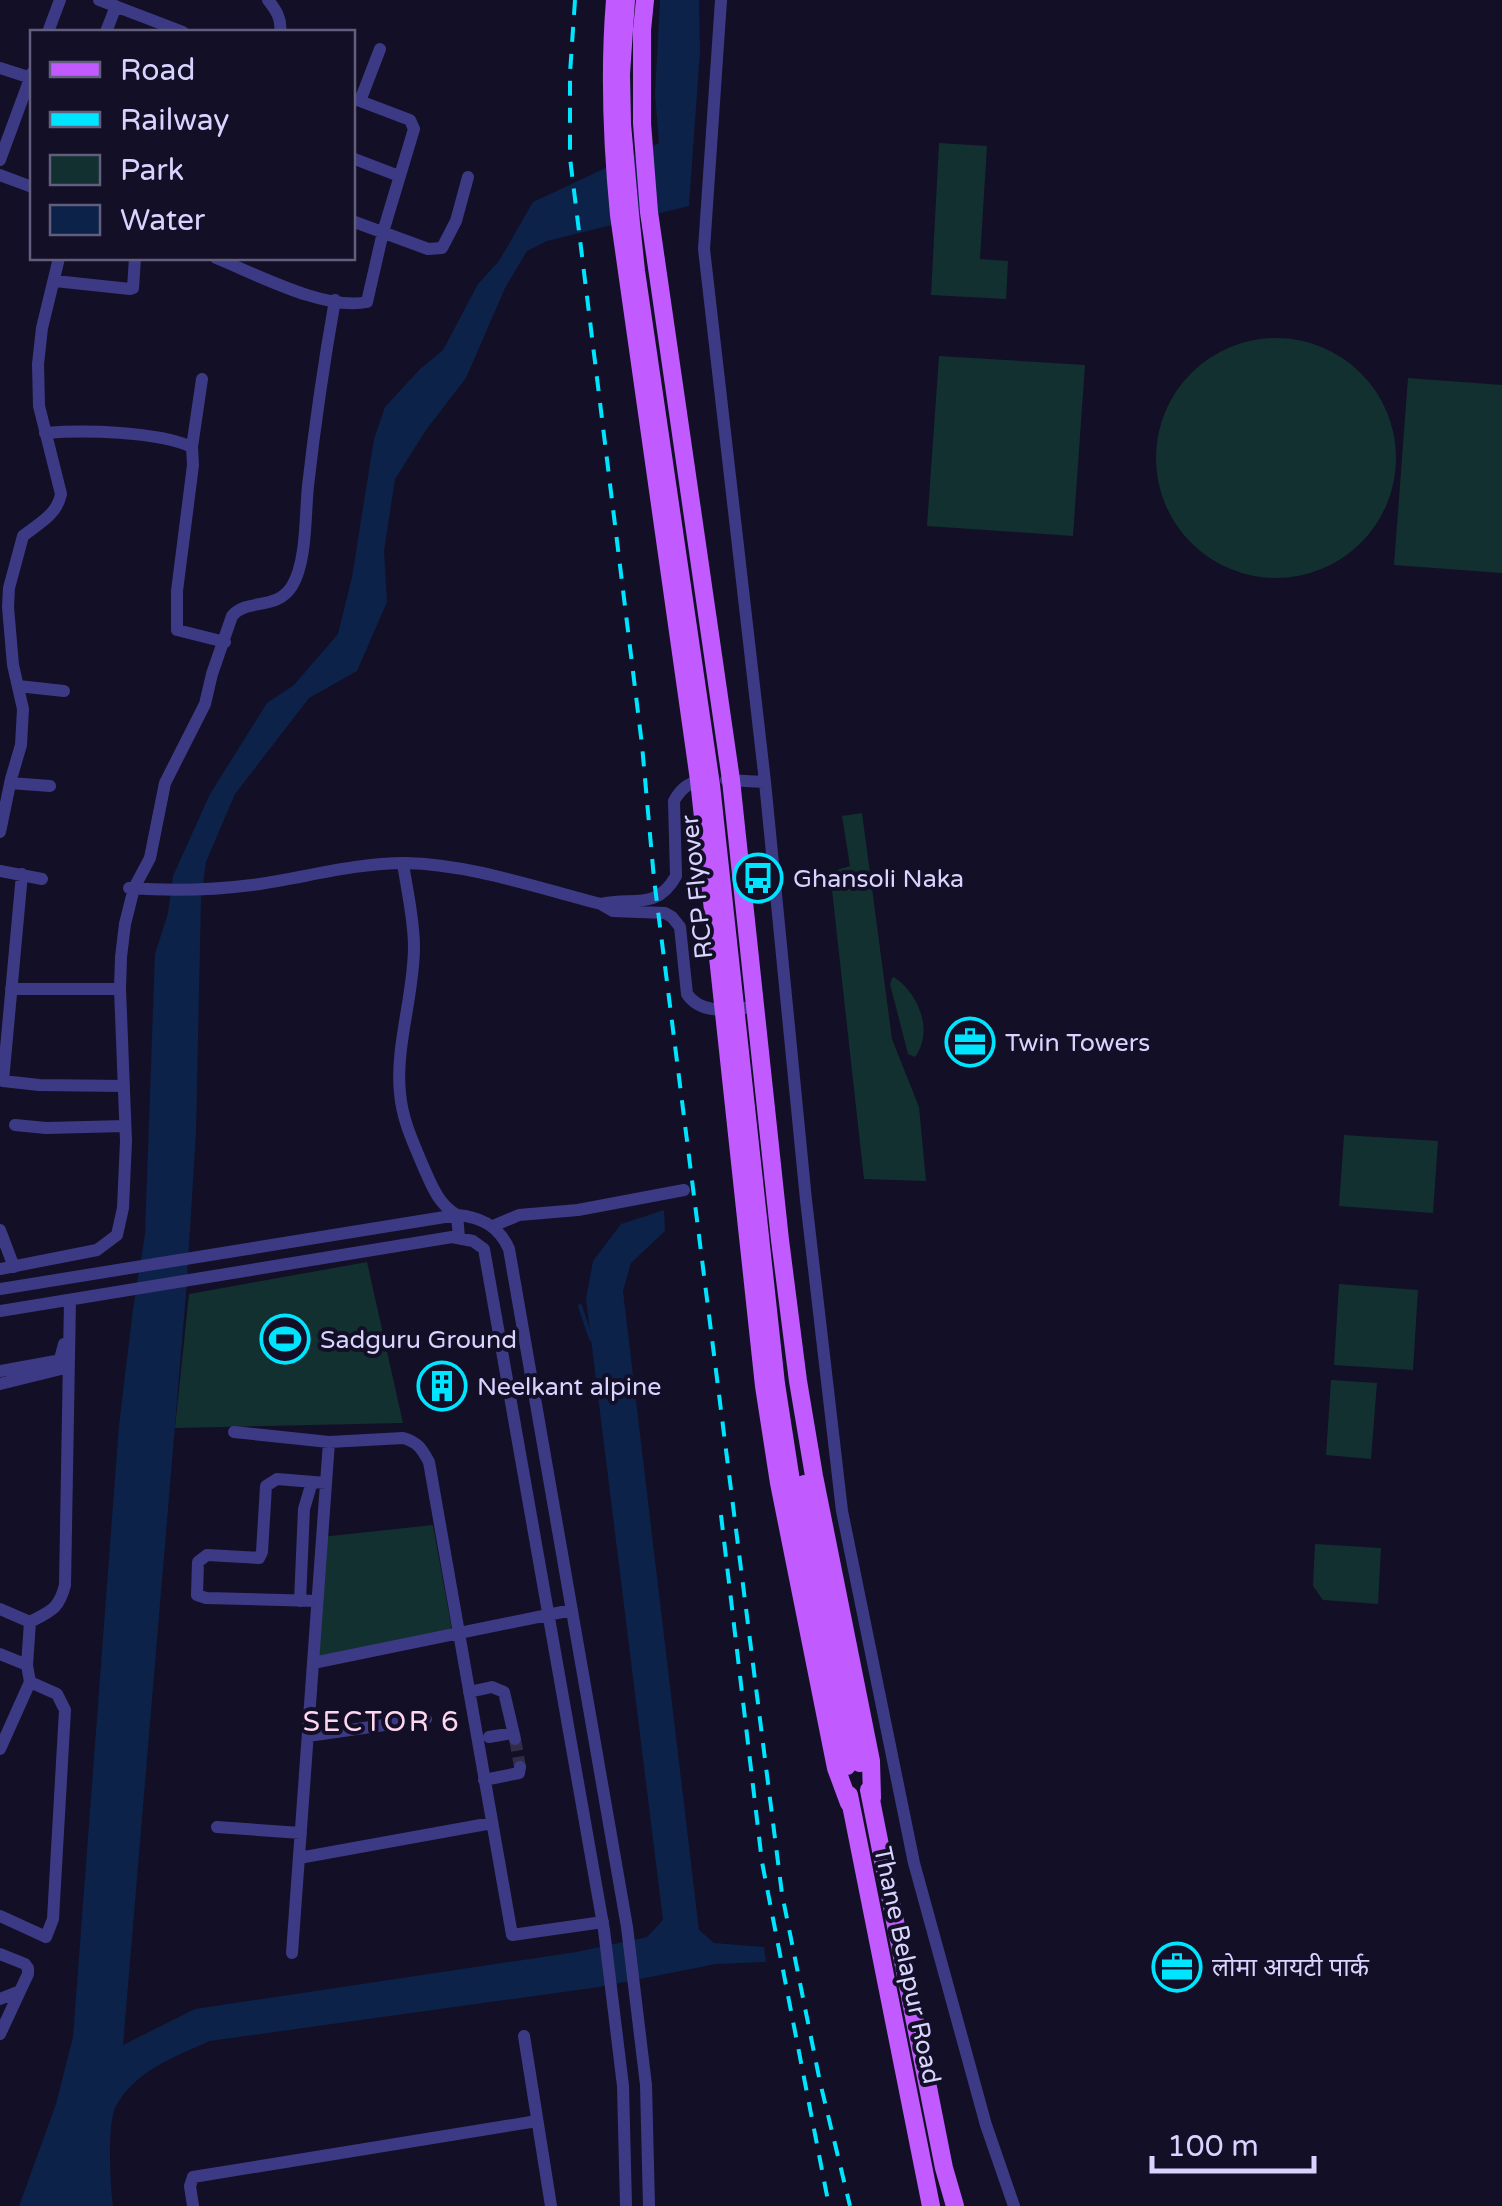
<svg xmlns="http://www.w3.org/2000/svg" width="1502" height="2206" viewBox="0 0 1502 2206" font-family="'Varela Round','Noto Sans Devanagari',sans-serif">
<rect width="100%" height="100%" fill="#130f26"/>
<path fill="#12302f" d="M 939,143 L 987,146 L 980,259 L 1008,261 L 1006,299 L 931,295 Z
M1156 458a120 120 0 1 1 240 0a120 120 0 1 1-240 0Z
M 939,356 L 1085,365 L 1073,536 L 927,526 Z
M 1408,378 L 1502,385 L 1502,573 L 1394,565 Z
M 862,813 L 892,1039 L 919,1107 L 926,1181 L 864,1179 L 830,872 L 850,866 L 842,816 Z
M 894,977 C 919,994 934,1031 915,1057 L 908,1054 L 890,984 L 892,978 Z
M 1344,1135 L 1438,1141 L 1433,1213 L 1339,1206 Z
M 367,1262 L 403,1423 L 175,1428 L 189,1294 Z
M 1339,1284 L 1418,1290 L 1413,1370 L 1334,1365 Z
M 1331,1380 L 1377,1383 L 1371,1459 L 1326,1455 Z
M 433,1525 L 452,1630 L 313,1657 L 321,1537 Z
M 1315,1544 L 1381,1548 L 1378,1604 L 1323,1600 L 1313,1586 Z"/>
<path fill="#0c2248" d="M 660,0 L 699,0 L 700,51 L 689,206 L 547,241 L 527,251 L 505,288 L 466,378 L 426,430 L 395,479 L 384,551 L 387,602 L 357,671 L 309,698 L 235,794 L 206,862 L 201,899 L 196,1132 L 186,1294 L 123,2045 L 195,2009 L 576,1952 L 647,1937 L 663,1920 L 586,1299 L 593,1261 L 621,1224 L 664,1210 L 665,1231 L 631,1263 L 623,1291 L 699,1930 L 714,1943 L 764,1947 L 766,1962 L 716,1964 L 599,1987 L 210,2041 C 176,2056 135,2071 116,2106 C 107,2122 110,2186 113,2206 L 19,2206 L 56,2104 L 73,2037 L 119,1425 L 133,1309 L 145,1234 L 155,954 L 168,913 L 173,876 L 210,794 L 267,703 L 294,685 L 338,634 L 352,577 L 374,439 L 385,407 L 420,369 L 443,350 L 478,284 L 499,261 L 533,202 L 659,143 L 655,94 Z"/>
<g fill="none" stroke-linecap="round" stroke-linejoin="round">
<path stroke="#0c2248" stroke-width="4" d="M 580,1306 L 591,1339"/>
<path stroke="#312d47" stroke-width="12" stroke-dasharray="12 6" stroke-linecap="butt" d="M 515,1739 L 520,1767"/>
<path stroke="#3d3a85" stroke-width="12" d="M 99,0 L 183,32
M 268,0 C 276,10 282,19 280,32
M 721,0 L 704,249 L 765,782 L 806,1200 L 842,1511 L 914,1863 L 986,2125 L 1014,2206
M 48,32 L 60,0
M 106,32 L 116,6
M 0,68 L 31,78
M 360,101 L 380,49
M 352,158 L 399,176
M 0,160 L 32,73
M 0,175 L 32,187
M 352,221 L 428,249 L 442,248 L 456,221 L 468,177
M 216,258 C 256,274 325,311 367,302 L 383,232 L 414,129 L 410,120 L 352,98
M 55,281 L 130,289 L 133,288 L 135,258
M 45,433 C 84,430 156,431 192,447 L 193,465 L 177,591 L 177,630 L 225,642
M 192,447 L 202,379
M 18,686 L 64,691
M 726,780 L 765,782
M 10,783 L 50,786
M 0,832 L 11,779 L 21,745 L 23,709 L 13,665 L 8,607 L 9,588 L 23,536 C 39,523 57,515 61,494 L 39,406 L 38,364 L 42,328 L 59,258
M 403,863 C 407,891 414,919 414,947 C 414,995 395,1047 400,1093 C 402,1119 413,1142 423,1166 C 432,1186 438,1204 457,1215 L 459,1238
M 0,871 L 42,879
M 22,874 L 3,1081 L 39,1085 L 124,1086
M 129,888 C 169,891 213,890 252,885 C 304,878 353,863 405,863 C 469,864 538,888 601,904 L 613,911 L 665,913 L 672,917 L 680,927 L 687,994 C 702,1016 731,1009 754,1007
M 601,904 C 631,896 656,912 676,876 L 674,801 C 681,788 690,781 706,780
M 11,989 L 120,989
M 15,1125 L 46,1128 L 125,1126
M 493,1226 L 519,1215 L 578,1210 L 684,1190
M 0,1230 L 14,1267
M 0,1269 L 97,1250 L 117,1235 L 123,1208 L 126,1141 L 120,989 L 121,957 L 125,924 L 134,888 L 150,858 L 165,783 L 205,704 L 212,674 L 232,616 C 247,598 277,611 292,586 C 307,562 305,514 308,486 C 315,424 324,362 335,300
M 0,1289 L 457,1215 C 481,1217 499,1226 509,1249 L 627,1927 L 646,2085 L 649,2206
M 0,1311 L 452,1237 L 473,1241 L 484,1249 L 604,1930 L 623,2086 L 626,2206
M 0,1371 L 56,1361 L 60,1359 L 64,1344
M 0,1384 L 65,1368
M 234,1432 L 329,1442 L 403,1438 C 418,1442 422,1449 429,1462 L 512,1935 L 603,1922
M 300,1601 L 304,1509 L 312,1482
M 317,1601 L 206,1598 L 197,1595 L 198,1562 L 207,1555 L 259,1558 L 262,1552 L 266,1486 L 277,1479 L 326,1483
M 0,1609 L 30,1622
M 30,1622 C 51,1611 59,1609 65,1585 L 70,1300
M 0,1654 L 27,1665
M 313,1663 L 572,1610
M 469,1692 L 492,1687 L 504,1692 L 515,1739
M 308,1736 L 426,1719
M 489,1737 L 513,1733
M 0,1749 L 30,1682 L 27,1665 L 30,1622
M 484,1780 L 519,1773 L 520,1767
M 217,1827 L 301,1833
M 299,1858 L 492,1823
M 0,1916 L 46,1937 L 53,1919 L 65,1710 L 57,1694 L 30,1682
M 292,1953 L 329,1442
M 0,1954 L 25,1964 L 28,1968 L 28,1974 L 0,2034
M 0,1999 L 20,1991
M 524,2036 L 551,2206
M 193,2206 L 190,2186 L 193,2177 L 537,2121"/>
<path stroke="#c25bff" stroke-width="18" d="M 615,0 C 609,72 612,143 619,215 L 699,780 L 764,1386 L 779,1483 L 836,1768 L 849,1803
M 645,0 L 642,30 L 642,123 L 649,212 L 731,780 L 780,1240 L 798,1381 L 814,1476 L 871,1761 L 872,1798
M 869,1790 L 944,2168 L 955,2206
M 849,1795 L 931,2206"/>
<path stroke="#00e5ff" stroke-width="4" stroke-dasharray="15 12" stroke-linecap="butt" d="M 575,0 L 570,73 L 570,158 L 642,745 L 654,879 L 782,1894 L 820,2082 L 850,2206
M 721,1515 L 762,1862 L 829,2206"/>
<path stroke="#c25bff" stroke-width="18" d="M 626,0 L 621,74 L 622,124 L 630,214 L 636,271 L 711,785 L 776,1384 L 791,1481 L 847,1766
M 804,1484 L 860,1763"/>
</g>
<defs>
<g id="bus-ring" transform="scale(2.5)"><circle r="9.5" fill="#130f26" stroke="#00e5ff" stroke-width="1.5"/><path d="M-5-6H5V4H4V6H2V4H-2V6H-4V4H-5ZM-3.5-4V0h7V-4ZM-3.5 1.2v1.5H-2V1.2ZM2 1.2v1.5H3.5V1.2Z" fill="#00e5ff"/></g>
<g id="office-ring" transform="scale(2.5)"><circle r="9.5" fill="#130f26" stroke="#00e5ff" stroke-width="1.5"/><path d="M-6-3h4V-5.5h4V-3h4V5H-6ZM-1-4.5V-3h2v-1.5ZM-6 0V1H6V0Z" fill="#00e5ff"/></g>
<g id="stadium-ring" transform="scale(2.5)"><circle r="9.5" fill="#130f26" stroke="#00e5ff" stroke-width="1.5"/><path d="M0-5a6.5 5 0 1 0 0 10a6.5 5 0 1 0 0-10ZM-3.5-1.8h7v3.6h-7Z" fill="#00e5ff"/></g>
<g id="building-ring" transform="scale(2.5)"><circle r="9.5" fill="#130f26" stroke="#00e5ff" stroke-width="1.5"/><path d="M-4-6H4V6H1V3H-1V6H-4ZM-2.5-4.3h1.7v1.8h-1.7ZM.8-4.3h1.7v1.8H.8ZM-2.5-1h1.7V.8h-1.7ZM.8-1h1.7V.8H.8Z" fill="#00e5ff"/></g>
</defs>
<g fill-rule="evenodd">
<use href="#bus-ring" x="758" y="878"/>
<use href="#office-ring" x="970" y="1042"/>
<use href="#stadium-ring" x="285" y="1339"/>
<use href="#building-ring" x="442" y="1386"/>
<use href="#office-ring" x="1177" y="1967"/>
</g>
<g text-anchor="middle" stroke-width="8" stroke-linejoin="round" paint-order="stroke">
<g font-size="25" fill="#d9d4ff" stroke="#130f26" text-anchor="start">
<text x="793" y="887">Ghansoli Naka</text>
<text x="1005" y="1051">Twin Towers</text>
<text x="320" y="1348">Sadguru Ground</text>
<text x="477" y="1395">Neelkant alpine</text>
<text x="1212" y="1976">लोमा आयटी पार्क</text>
</g>
<g font-size="25" fill="#d9d4ff" stroke="#130f26">
<text transform="translate(696 887) rotate(-96)" y="9">RCP Flyover</text>
<text transform="translate(908 1965) rotate(78)" y="9">Thane Belapur Road</text>
</g>
<g font-size="28" letter-spacing="2.5" fill="#ffd6f0" stroke="#130f26">
<text x="382" y="1731">SECTOR 6</text>
</g>
</g>
<rect x="30" y="30" width="325" height="230" fill="#130f26" stroke="#625e7d" stroke-width="2.5"/>
<rect x="50" y="62" width="50" height="15" fill="#c25bff" stroke="#625e7d" stroke-width="2.5"/>
<text x="120" y="80" font-size="30" fill="#d9d4ff">Road</text>
<rect x="50" y="112" width="50" height="15" fill="#00e5ff" stroke="#625e7d" stroke-width="2.5"/>
<text x="120" y="130" font-size="30" fill="#d9d4ff">Railway</text>
<rect x="50" y="155" width="50" height="30" fill="#12302f" stroke="#625e7d" stroke-width="2.5"/>
<text x="120" y="180" font-size="30" fill="#d9d4ff">Park</text>
<rect x="50" y="205" width="50" height="30" fill="#0c2248" stroke="#625e7d" stroke-width="2.5"/>
<text x="120" y="230" font-size="30" fill="#d9d4ff">Water</text>
<path d="M1152 2156v15h162v-15" fill="none" stroke="#d9d4ff" stroke-width="5"/>
<text x="1167" y="2156" font-size="30" fill="#d9d4ff" stroke="#130f26" stroke-width="8" paint-order="stroke">100 m</text>
</svg>
